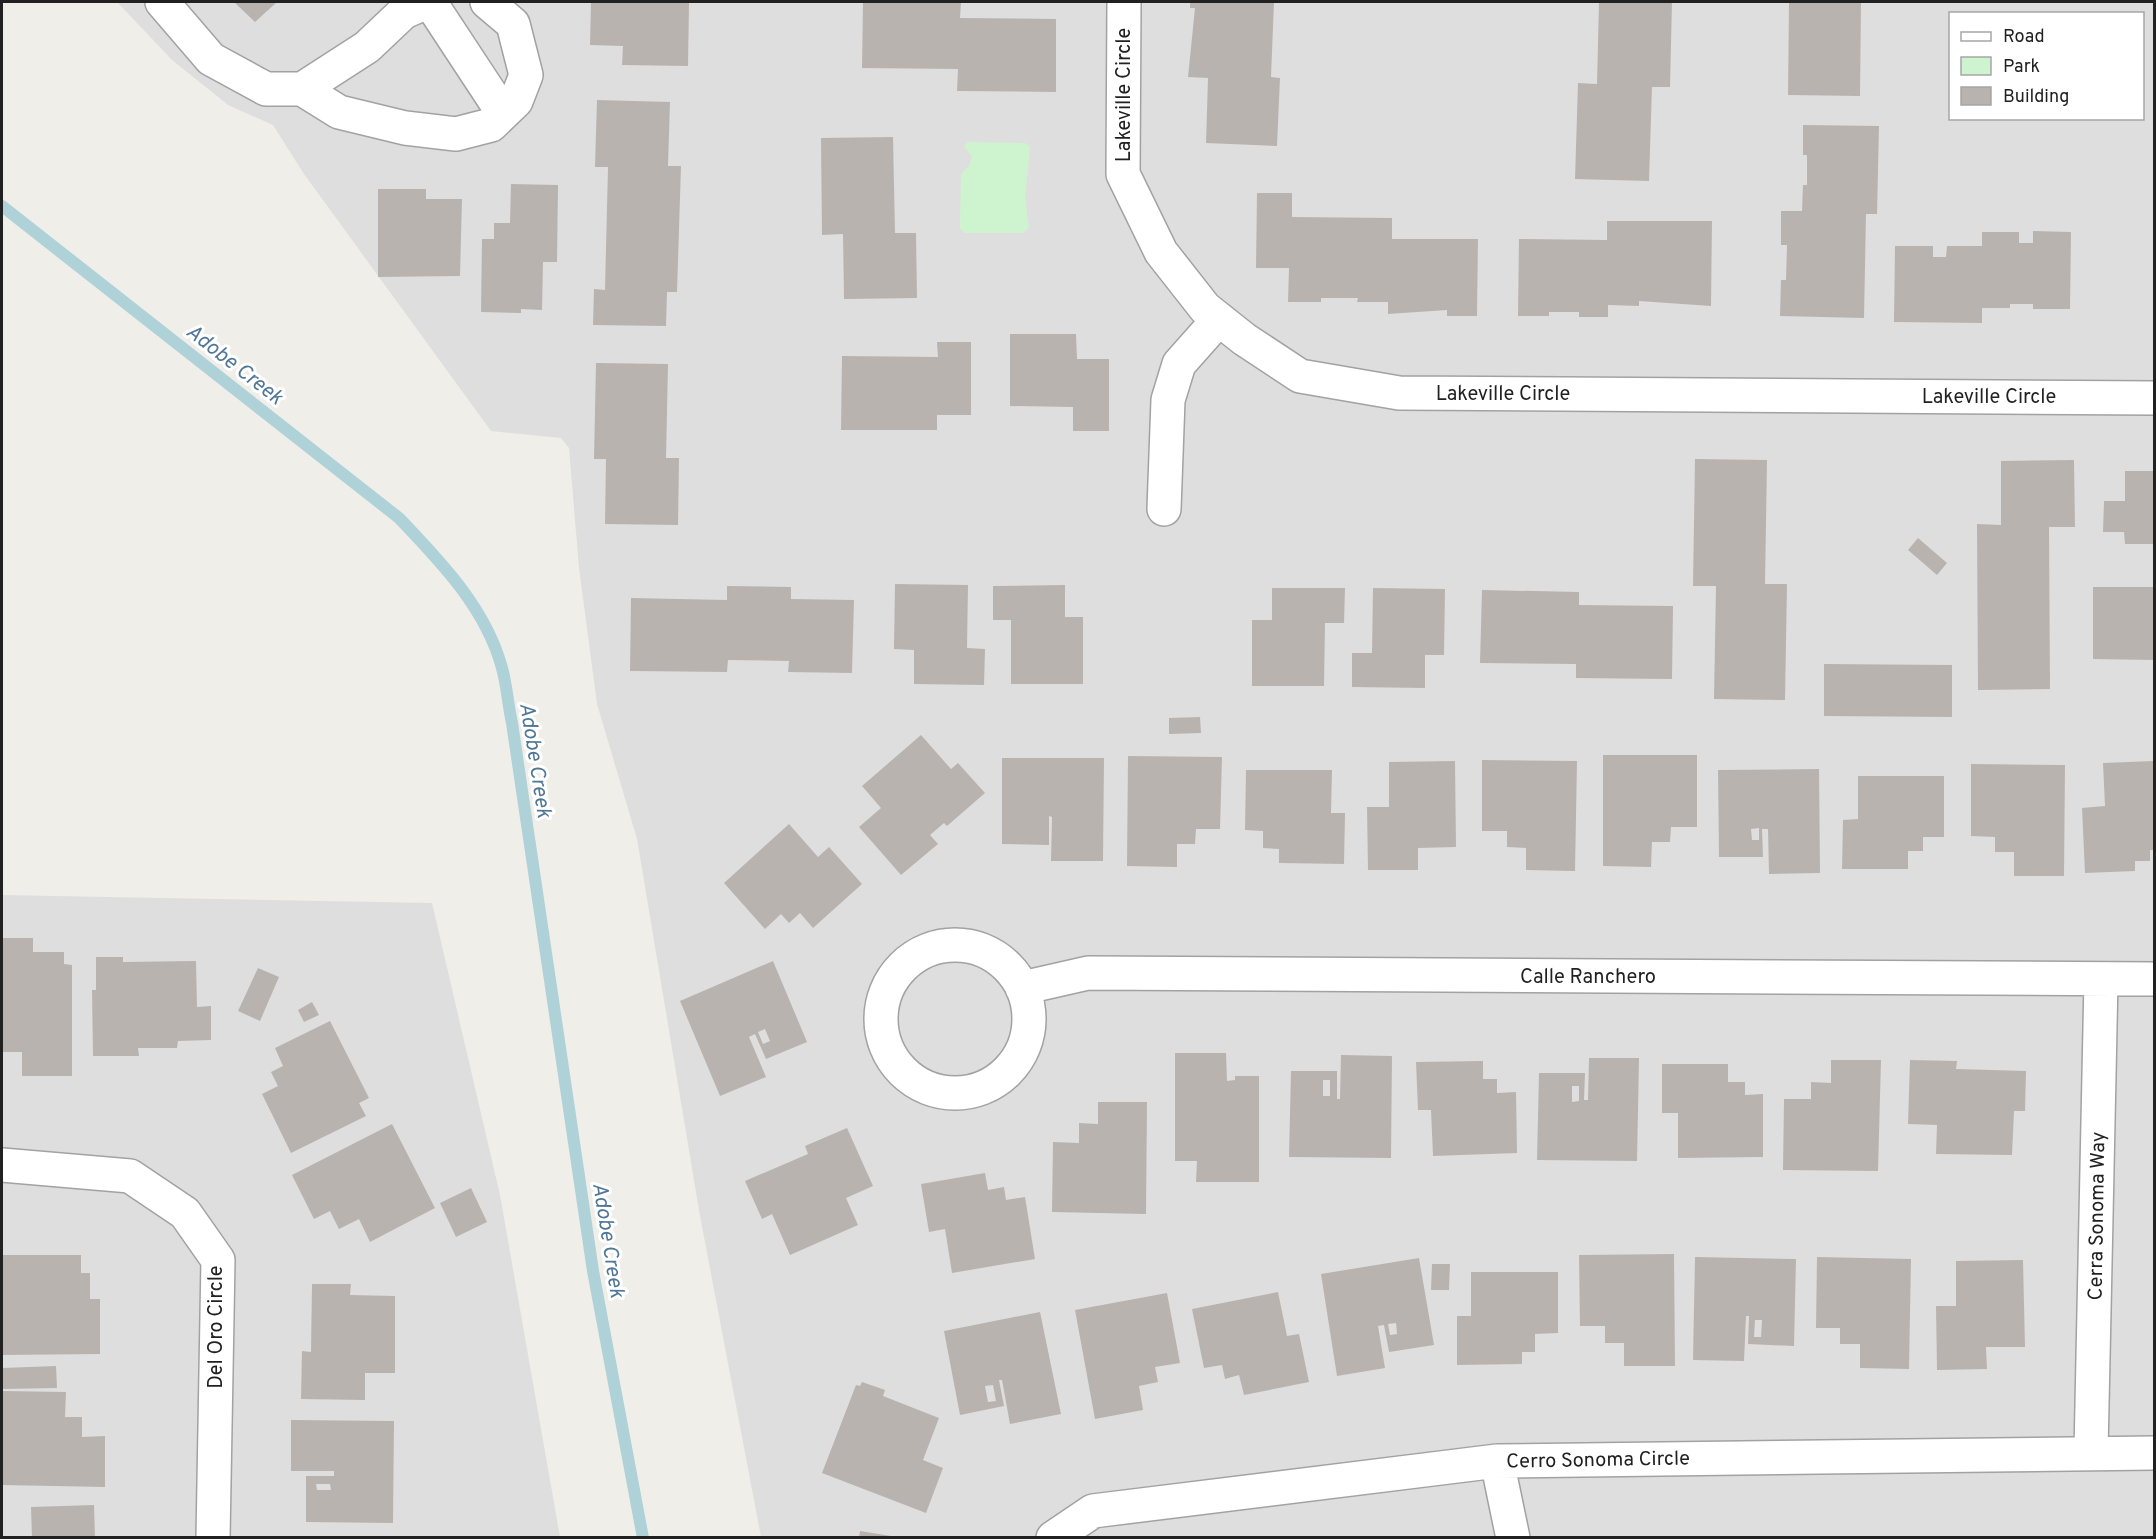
<svg xmlns="http://www.w3.org/2000/svg" width="2156" height="1539" viewBox="0 0 2156 1539" font-family="Overpass,sans-serif">
<rect width="100%" height="100%" fill="#f0eee9"/>
<path fill="#dfdede" fill-rule="evenodd" d="M 117,2 L 2154,2 L 2154,1537 L 761,1537 L 700,1216 L 637,839 L 597,704 L 579,568 L 569,448 L 561,438 L 491,431 L 304,174 L 273,125 L 228,105 L 172,60 ZM 1950,14 L 2142,14 L 2142,118 L 1950,118 Z
M 2,895 L 432,903 L 500,1195 L 560,1537 L 2,1538 Z"/>
<path fill="#cdf4ce" d="M 968,142 L 1025,143 L 1030,147 L 1025,197 L 1029,228 L 1023,233 L 965,233 L 960,228 L 961,174 L 969,166 L 972,157 L 964,146 Z"/>
<g fill="none" stroke-linecap="round" stroke-linejoin="round">
<path stroke="#afd1d8" stroke-width="12" d="M 2,206 L 399,518 C 440,561 486,608 502,668 C 507,686 508,705 512,723 L 593,1271 L 643,1538"/>
</g>
<path fill="#b9b3af" fill-rule="evenodd" d="M 234,2 L 277,2 L 255,22 Z
M 591,2 L 689,2 L 688,66 L 622,65 L 623,46 L 590,45 Z
M 863,2 L 961,2 L 960,18 L 1056,19 L 1056,92 L 957,91 L 958,69 L 862,68 Z
M 1190,2 L 1274,2 L 1271,77 L 1280,78 L 1277,146 L 1206,143 L 1208,78 L 1188,77 L 1195,8 L 1190,8 Z
M 1599,2 L 1672,2 L 1670,87 L 1652,87 L 1649,181 L 1575,179 L 1578,83 L 1597,84 Z
M 1789,2 L 1861,2 L 1860,96 L 1788,95 Z
M 597,100 L 670,102 L 668,166 L 681,166 L 677,292 L 667,292 L 666,326 L 593,325 L 594,289 L 605,290 L 608,167 L 595,167 Z
M 1803,125 L 1879,126 L 1877,214 L 1866,214 L 1864,318 L 1780,316 L 1781,280 L 1786,280 L 1787,245 L 1781,245 L 1781,211 L 1802,211 L 1803,185 L 1807,185 L 1807,155 L 1803,155 Z
M 893,137 L 895,233 L 916,233 L 917,298 L 844,299 L 843,234 L 822,235 L 821,138 Z
M 511,184 L 558,185 L 557,262 L 543,262 L 542,310 L 521,309 L 521,313 L 481,312 L 482,239 L 494,239 L 494,223 L 510,223 Z
M 378,189 L 426,189 L 426,199 L 462,199 L 460,276 L 378,277 Z
M 1257,193 L 1292,193 L 1292,217 L 1392,218 L 1392,239 L 1478,239 L 1477,316 L 1447,316 L 1447,310 L 1388,314 L 1388,302 L 1357,302 L 1358,298 L 1321,298 L 1321,302 L 1288,302 L 1289,268 L 1256,268 Z
M 1607,221 L 1712,221 L 1711,306 L 1639,301 L 1639,306 L 1608,305 L 1608,317 L 1579,317 L 1579,312 L 1549,312 L 1549,316 L 1518,316 L 1519,239 L 1607,240 Z
M 2033,231 L 2071,232 L 2070,309 L 2033,309 L 2033,304 L 2010,304 L 2010,308 L 1982,308 L 1982,323 L 1894,322 L 1895,246 L 1933,246 L 1933,257 L 1946,257 L 1947,246 L 1982,246 L 1982,232 L 2019,232 L 2019,243 L 2033,243 Z
M 1010,334 L 1076,334 L 1077,359 L 1109,359 L 1109,431 L 1073,431 L 1073,407 L 1010,406 Z
M 937,342 L 971,342 L 971,415 L 937,415 L 937,430 L 841,430 L 842,356 L 938,357 Z
M 596,363 L 668,364 L 666,458 L 679,458 L 678,525 L 605,524 L 606,459 L 594,459 Z
M 1695,459 L 1767,460 L 1765,584 L 1787,584 L 1785,700 L 1714,699 L 1716,586 L 1693,586 Z
M 2074,460 L 2075,527 L 2049,527 L 2050,689 L 1978,690 L 1977,524 L 2001,525 L 2001,461 Z
M 2125,471 L 2154,471 L 2154,544 L 2125,544 L 2124,532 L 2103,532 L 2104,501 L 2125,501 Z
M 1918,538 L 1947,563 L 1937,575 L 1908,550 Z
M 895,584 L 968,585 L 967,648 L 985,649 L 984,685 L 914,684 L 914,650 L 894,649 Z
M 1065,585 L 1065,617 L 1083,617 L 1083,684 L 1011,684 L 1011,620 L 993,620 L 993,586 Z
M 727,586 L 791,587 L 791,599 L 854,600 L 852,673 L 788,672 L 789,661 L 728,660 L 727,672 L 630,671 L 631,598 L 727,600 Z
M 2093,587 L 2154,587 L 2154,660 L 2093,659 Z
M 1272,588 L 1345,588 L 1344,623 L 1325,623 L 1324,686 L 1252,686 L 1252,620 L 1272,620 Z
M 1373,588 L 1445,589 L 1444,655 L 1425,655 L 1425,688 L 1352,687 L 1352,653 L 1372,653 Z
M 1482,590 L 1579,592 L 1579,605 L 1673,606 L 1672,679 L 1576,678 L 1576,664 L 1480,663 Z
M 1824,664 L 1952,665 L 1952,717 L 1824,716 Z
M 1200,717 L 1201,733 L 1169,734 L 1169,718 Z
M 921,735 L 951,769 L 958,763 L 985,793 L 947,826 L 944,823 L 930,835 L 938,844 L 901,875 L 859,827 L 881,808 L 862,786 Z
M 1603,755 L 1697,755 L 1697,827 L 1671,827 L 1670,842 L 1652,842 L 1651,867 L 1603,866 Z
M 1128,756 L 1222,757 L 1220,829 L 1196,829 L 1195,844 L 1177,844 L 1177,867 L 1127,866 Z
M 1002,758 L 1104,758 L 1103,861 L 1051,861 L 1052,817 L 1049,816 L 1049,845 L 1002,844 Z
M 1482,760 L 1577,761 L 1575,871 L 1526,870 L 1526,848 L 1507,847 L 1507,831 L 1482,831 Z
M 1455,761 L 1456,847 L 1418,848 L 1418,870 L 1368,870 L 1367,807 L 1389,807 L 1389,762 Z
M 2154,761 L 2154,850 L 2150,850 L 2150,861 L 2135,861 L 2135,871 L 2085,873 L 2082,808 L 2105,806 L 2103,763 Z
M 1971,764 L 2065,765 L 2064,876 L 2014,876 L 2014,852 L 1995,852 L 1995,837 L 1971,836 Z
M 1819,769 L 1820,873 L 1769,874 L 1768,829 L 1762,829 L 1763,857 L 1719,857 L 1718,770 ZM 1759,828 L 1759,840 L 1752,840 L 1751,829 Z
M 1246,770 L 1332,770 L 1331,813 L 1345,813 L 1344,864 L 1279,863 L 1279,849 L 1263,848 L 1263,831 L 1245,830 Z
M 1858,776 L 1944,776 L 1944,837 L 1923,837 L 1923,851 L 1908,851 L 1908,869 L 1842,869 L 1843,820 L 1858,819 Z
M 789,824 L 818,857 L 829,847 L 862,884 L 813,928 L 800,913 L 789,923 L 781,914 L 765,929 L 724,883 Z
M 2,938 L 33,938 L 33,952 L 64,952 L 64,964 L 72,965 L 72,1076 L 22,1076 L 22,1052 L 3,1052 Z
M 96,957 L 123,957 L 123,962 L 196,961 L 197,1007 L 211,1006 L 211,1040 L 178,1041 L 177,1048 L 138,1048 L 139,1056 L 93,1056 L 92,990 L 96,990 Z
M 773,961 L 807,1042 L 766,1059 L 755,1034 L 749,1037 L 766,1077 L 720,1096 L 680,1001 ZM 765,1029 L 770,1041 L 763,1044 L 758,1032 Z
M 258,968 L 279,977 L 260,1021 L 238,1011 Z
M 312,1002 L 319,1015 L 304,1022 L 298,1010 Z
M 330,1021 L 369,1098 L 359,1103 L 366,1116 L 291,1153 L 262,1094 L 278,1086 L 271,1072 L 283,1066 L 275,1048 Z
M 1175,1053 L 1226,1053 L 1227,1081 L 1235,1080 L 1235,1076 L 1259,1076 L 1259,1182 L 1196,1182 L 1197,1161 L 1175,1161 Z
M 1341,1055 L 1392,1056 L 1391,1158 L 1289,1157 L 1291,1071 L 1337,1071 L 1337,1099 L 1340,1099 ZM 1323,1080 L 1330,1080 L 1330,1096 L 1323,1096 Z
M 1589,1058 L 1639,1058 L 1637,1161 L 1537,1160 L 1539,1073 L 1585,1073 L 1584,1100 L 1588,1100 ZM 1572,1086 L 1579,1086 L 1579,1101 L 1572,1102 Z
M 1831,1060 L 1881,1060 L 1878,1171 L 1783,1170 L 1784,1099 L 1811,1099 L 1811,1082 L 1831,1083 Z
M 1910,1060 L 1957,1061 L 1956,1069 L 2026,1071 L 2025,1111 L 2014,1111 L 2012,1155 L 1936,1154 L 1937,1125 L 1908,1124 Z
M 1483,1061 L 1483,1079 L 1497,1079 L 1497,1093 L 1516,1092 L 1517,1153 L 1433,1156 L 1431,1110 L 1418,1110 L 1416,1062 Z
M 1662,1064 L 1728,1064 L 1728,1082 L 1745,1082 L 1745,1095 L 1763,1094 L 1763,1157 L 1678,1158 L 1678,1113 L 1662,1113 Z
M 1098,1102 L 1147,1102 L 1146,1214 L 1052,1212 L 1053,1142 L 1079,1143 L 1079,1123 L 1098,1124 Z
M 392,1124 L 435,1208 L 370,1242 L 359,1219 L 339,1229 L 330,1211 L 314,1219 L 292,1175 Z
M 847,1128 L 873,1186 L 846,1198 L 858,1225 L 790,1255 L 772,1214 L 762,1219 L 745,1181 L 808,1154 L 805,1146 Z
M 985,1173 L 988,1190 L 1004,1187 L 1006,1200 L 1025,1197 L 1035,1259 L 952,1273 L 945,1229 L 929,1232 L 921,1184 Z
M 471,1188 L 487,1222 L 456,1237 L 440,1203 Z
M 1674,1254 L 1675,1366 L 1624,1366 L 1624,1343 L 1605,1343 L 1605,1326 L 1580,1326 L 1579,1255 Z
M 2,1255 L 81,1255 L 81,1273 L 90,1273 L 90,1299 L 100,1299 L 100,1354 L 2,1355 Z
M 1695,1257 L 1796,1259 L 1794,1346 L 1748,1344 L 1749,1316 L 1746,1316 L 1744,1361 L 1693,1360 ZM 1755,1320 L 1762,1320 L 1761,1337 L 1754,1337 Z
M 1817,1257 L 1911,1259 L 1909,1369 L 1860,1368 L 1860,1344 L 1840,1344 L 1840,1328 L 1816,1328 Z
M 1419,1258 L 1434,1345 L 1389,1352 L 1384,1325 L 1378,1326 L 1385,1368 L 1337,1376 L 1321,1274 ZM 1396,1323 L 1397,1334 L 1390,1335 L 1388,1324 Z
M 2023,1260 L 2025,1347 L 1986,1347 L 1987,1369 L 1937,1370 L 1936,1306 L 1956,1306 L 1956,1261 Z
M 1432,1264 L 1450,1264 L 1449,1290 L 1431,1290 Z
M 1471,1272 L 1558,1272 L 1558,1333 L 1535,1334 L 1535,1352 L 1522,1352 L 1522,1364 L 1457,1365 L 1457,1316 L 1471,1316 Z
M 312,1284 L 351,1284 L 350,1295 L 395,1296 L 395,1373 L 365,1373 L 365,1400 L 301,1399 L 302,1351 L 311,1352 Z
M 1278,1292 L 1287,1336 L 1299,1334 L 1309,1382 L 1244,1395 L 1239,1375 L 1225,1379 L 1222,1365 L 1204,1368 L 1192,1309 Z
M 1167,1293 L 1180,1363 L 1155,1367 L 1158,1382 L 1139,1386 L 1143,1410 L 1095,1419 L 1075,1310 Z
M 1040,1312 L 1061,1414 L 1010,1424 L 1002,1380 L 999,1380 L 1004,1406 L 960,1415 L 944,1331 ZM 993,1385 L 996,1401 L 988,1402 L 985,1386 Z
M 56,1366 L 57,1388 L 2,1389 L 2,1368 Z
M 862,1382 L 885,1390 L 883,1396 L 939,1418 L 923,1460 L 943,1468 L 926,1513 L 822,1473 L 856,1385 L 860,1386 Z
M 2,1391 L 66,1392 L 65,1417 L 82,1417 L 82,1437 L 105,1436 L 105,1487 L 2,1485 Z
M 291,1420 L 394,1421 L 393,1523 L 306,1522 L 306,1476 L 334,1476 L 334,1471 L 291,1471 ZM 316,1484 L 330,1484 L 331,1490 L 317,1490 Z
M 94,1505 L 95,1538 L 32,1538 L 31,1507 Z
M 860,1531 L 891,1536 L 891,1538 L 859,1538 Z"/>
<g fill="none" stroke-linecap="round" stroke-linejoin="round">
<g stroke="#a2a2a2" stroke-width="36">
<path id="minor" d="M 162,2 L 211,59 L 266,89 L 302,89 L 367,47 L 404,12 L 427,2
M 430,2 L 503,113
M 1124,2 L 1123,174 L 1161,252 L 1205,308 L 1244,339 L 1300,376 L 1399,393 L 2154,398
M 302,89 L 339,112 L 405,128 L 456,134 L 491,125 L 516,101 L 526,75 L 513,24 L 487,2
M 1164,509 L 1168,400 L 1179,364 L 1219,319
M881 1019a74 74 0 1 1 148 0a74 74 0 1 1-148 0Z
M 1022,988 L 1088,973 L 2154,979
M 2,1165 L 130,1176 L 185,1213 L 218,1260 L 213,1538
M 2091,1452 L 2101,980
M 1497,1461 L 1513,1538
M 1053,1538 L 1093,1511 L 1497,1461 L 2154,1453"/>
</g>
<use href="#minor" stroke="#fff" stroke-width="33"/>
</g>
<g text-anchor="middle" stroke-width="6" stroke-linejoin="round" paint-order="stroke">
<g font-size="20" fill="#212121" stroke="#fff">
<text transform="translate(1123 95) rotate(-90)" y="7">Lakeville Circle</text>
<text x="1503" y="400">Lakeville Circle</text>
<text x="1989" y="403">Lakeville Circle</text>
<text x="1588" y="983">Calle Ranchero</text>
<text transform="translate(2096 1216) rotate(-89)" y="7">Cerra Sonoma Way</text>
<text transform="translate(215 1327) rotate(-90)" y="7">Del Oro Circle</text>
<text transform="translate(1598 1459) rotate(-1)" y="7">Cerro Sonoma Circle</text>
</g>
<g font-size="21" font-style="italic" fill="#517797" stroke="#fff">
<text transform="translate(235 364) rotate(38)" y="7">Adobe Creek</text>
<text transform="translate(536 760) rotate(81)" y="7">Adobe Creek</text>
<text transform="translate(609 1240) rotate(81)" y="7">Adobe Creek</text>
</g>
</g>
<rect width="2156" height="1539" fill="none" stroke="#212121" stroke-width="6"/>
<rect x="1949" y="12" width="195" height="108" fill="#ffffff" stroke="#a6a6a6" stroke-width="1.5"/>
<rect x="1961" y="32" width="30" height="9" fill="#ffffff" stroke="#a6a6a6" stroke-width="1.5"/>
<text x="2003" y="42" font-size="18" fill="#212121">Road</text>
<rect x="1961" y="57" width="30" height="18" fill="#cdf4ce" stroke="#a6a6a6" stroke-width="1.5"/>
<text x="2003" y="72" font-size="18" fill="#212121">Park</text>
<rect x="1961" y="87" width="30" height="18" fill="#b9b3af" stroke="#a6a6a6" stroke-width="1.5"/>
<text x="2003" y="102" font-size="18" fill="#212121">Building</text>
</svg>
